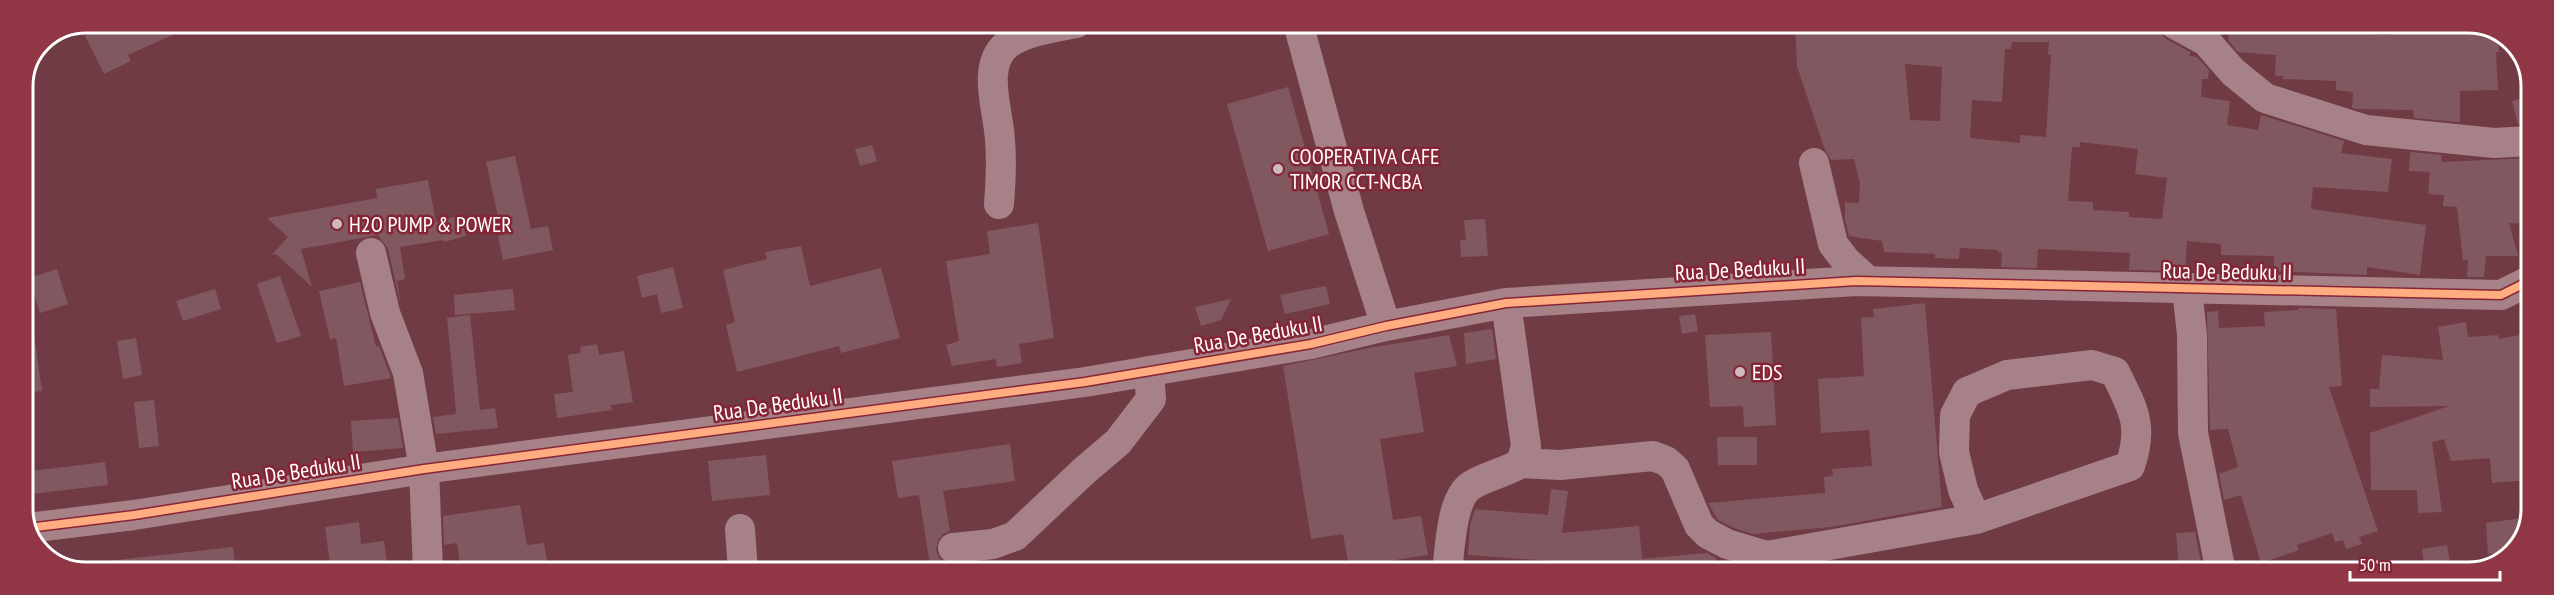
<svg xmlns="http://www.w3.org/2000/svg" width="2554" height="595" viewBox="0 0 2554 595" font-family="'PT Sans Narrow',sans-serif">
<rect width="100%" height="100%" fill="#703b44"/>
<path fill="#825860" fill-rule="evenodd" d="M 112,23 L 199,23 L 128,55 L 131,61 L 104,74 L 85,36 Z
M 1795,23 L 2158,25 L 2160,32 L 2166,39 L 2190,52 L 2190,56 L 2197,57 L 2209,70 L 2208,79 L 2202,79 L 2201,97 L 2230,101 L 2227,125 L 2258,130 L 2261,115 L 2344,141 L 2341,153 L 2392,159 L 2388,192 L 2313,187 L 2311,209 L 2426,225 L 2420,275 L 2367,267 L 2367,275 L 2274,271 L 2274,256 L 2221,255 L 2221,244 L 2187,241 L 2185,271 L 2129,270 L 2130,253 L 2038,249 L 2037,268 L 2001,267 L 2002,253 L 1998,252 L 1998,250 L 1960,248 L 1959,259 L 1935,258 L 1935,254 L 1884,252 L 1882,241 L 1849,236 L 1845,219 L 1845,202 L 1859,203 L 1860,184 L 1854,159 L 1831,160 L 1825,150 L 1797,66 ZM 2012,42 L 2049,42 L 2048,55 L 2051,55 L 2046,137 L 2020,135 L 2020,143 L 1970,138 L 1972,100 L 2002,102 L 2005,49 L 2011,49 ZM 1905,64 L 1942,67 L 1940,121 L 1910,120 ZM 2080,142 L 2138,149 L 2135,174 L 2167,178 L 2162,219 L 2129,217 L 2129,212 L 2093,210 L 2093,202 L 2068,201 L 2072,147 L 2080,147 Z
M 2230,24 L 2350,24 L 2351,34 L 2392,35 L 2391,24 L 2439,24 L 2439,27 L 2481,24 L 2498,34 L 2499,52 L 2496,52 L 2498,90 L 2460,91 L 2460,122 L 2414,118 L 2413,110 L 2357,109 L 2352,108 L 2353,92 L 2336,90 L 2336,81 L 2283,79 L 2283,76 L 2275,76 L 2276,55 L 2238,52 L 2228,40 Z
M 1288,87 L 1329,234 L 1268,251 L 1227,104 Z
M 2531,95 L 2531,124 L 2518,124 L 2512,101 Z
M 872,145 L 877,161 L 860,166 L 855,149 Z
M 2410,152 L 2444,155 L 2441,156 L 2442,162 L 2531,158 L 2531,224 L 2509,223 L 2518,256 L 2486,256 L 2484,277 L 2467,277 L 2468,260 L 2463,260 L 2457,207 L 2443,206 L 2444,195 L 2428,194 L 2430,172 L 2409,171 Z
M 515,156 L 531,229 L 548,226 L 553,250 L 503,260 L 498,236 L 502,235 L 486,162 Z
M 428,180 L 436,222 L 460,215 L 466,236 L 444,242 L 443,240 L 400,247 L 405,279 L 397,281 L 401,306 L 388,249 L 378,235 L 301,249 L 312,287 L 276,254 L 272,255 L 288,237 L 267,218 L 377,198 L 376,189 Z
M 1485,219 L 1488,256 L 1461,257 L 1460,240 L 1466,240 L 1464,220 Z
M 1038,223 L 1054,338 L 1019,344 L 1022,363 L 997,367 L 996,359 L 952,366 L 946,345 L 959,341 L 946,261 L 990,254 L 987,231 Z
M 801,246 L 810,286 L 881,268 L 900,338 L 841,353 L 839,346 L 737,372 L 726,325 L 735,322 L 723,270 L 767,259 L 765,252 Z
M 673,267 L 683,308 L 661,313 L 657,294 L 642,298 L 637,276 Z
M 57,269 L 68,304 L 40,313 L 29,278 Z
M 280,276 L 301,336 L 277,343 L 257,284 Z
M 360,282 L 376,347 L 379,346 L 391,378 L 344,386 L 336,338 L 330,340 L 319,291 Z
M 1326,286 L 1330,304 L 1285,314 L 1280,295 Z
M 215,289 L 221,309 L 183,321 L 176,301 Z
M 513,289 L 515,310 L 455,315 L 454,295 Z
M 1231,299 L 1221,320 L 1201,326 L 1195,307 Z
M 1925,303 L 1942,507 L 1831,527 L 1753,534 L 1734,528 L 1718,520 L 1708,503 L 1825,493 L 1824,477 L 1833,476 L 1832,469 L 1872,466 L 1869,430 L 1821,433 L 1818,379 L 1864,376 L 1861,318 L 1874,317 L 1873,309 Z
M 2298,308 L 2336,309 L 2342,386 L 2329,387 L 2378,531 L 2359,537 L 2362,544 L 2346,549 L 2343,540 L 2335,542 L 2332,533 L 2297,545 L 2299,550 L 2261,563 L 2241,495 L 2224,500 L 2219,474 L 2238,467 L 2228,429 L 2210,430 L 2207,312 L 2218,311 L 2219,328 L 2265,326 L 2264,312 L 2298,310 Z
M 1695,314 L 1698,331 L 1682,334 L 1679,316 Z
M 470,315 L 480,410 L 495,408 L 498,428 L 436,434 L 433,417 L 455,414 L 456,410 L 447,318 Z
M 2466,322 L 2468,337 L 2498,335 L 2499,339 L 2520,335 L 2525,367 L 2521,368 L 2530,406 L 2530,480 L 2492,483 L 2490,458 L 2451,461 L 2444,439 L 2432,442 L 2442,512 L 2418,513 L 2417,490 L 2371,490 L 2370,433 L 2449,406 L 2370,407 L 2370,389 L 2379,389 L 2382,355 L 2443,360 L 2438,327 Z
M 33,328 L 42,391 L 23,393 L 23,329 Z
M 1492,329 L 1496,359 L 1466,364 L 1464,333 Z
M 1771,332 L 1776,425 L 1744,427 L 1743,406 L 1710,407 L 1705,335 Z
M 1449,335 L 1457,366 L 1414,373 L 1424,432 L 1380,439 L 1393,520 L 1421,516 L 1428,555 L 1349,567 L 1343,534 L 1311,539 L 1283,366 L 1369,348 Z
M 136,338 L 142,375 L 123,379 L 117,341 Z
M 597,344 L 599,355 L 624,351 L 633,402 L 611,405 L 612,410 L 557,418 L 554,394 L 573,392 L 568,355 L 581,353 L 580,347 Z
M 154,400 L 159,446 L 139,448 L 134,402 Z
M 398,418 L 403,448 L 353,452 L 351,421 Z
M 1717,437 L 1757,437 L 1757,465 L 1718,465 Z
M 1010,444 L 1015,481 L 943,491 L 950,531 L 943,534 L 938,540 L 936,550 L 939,558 L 945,563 L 956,565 L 957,572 L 931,572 L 919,495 L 898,498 L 892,461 Z
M 766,455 L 770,495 L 712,501 L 708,461 Z
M 105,462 L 108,485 L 23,495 L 23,472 Z
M 1551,489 L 1568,491 L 1562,533 L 1639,526 L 1642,559 L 1707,553 L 1716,558 L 1717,572 L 1566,572 L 1565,562 L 1468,555 L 1470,526 L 1475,509 L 1548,515 Z
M 520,505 L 527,545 L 544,543 L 549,571 L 461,571 L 457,543 L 444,545 L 443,516 Z
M 2530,517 L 2530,522 L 2518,543 L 2507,544 L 2508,552 L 2488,554 L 2486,523 Z
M 359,522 L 361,544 L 384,541 L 388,569 L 331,571 L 325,527 Z
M 2195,532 L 2202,567 L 2179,569 L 2176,533 Z
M 2447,545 L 2451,568 L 2425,572 L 2422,549 Z
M 233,547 L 236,571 L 109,571 L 108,561 Z"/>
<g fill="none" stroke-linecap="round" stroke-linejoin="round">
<path stroke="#a68288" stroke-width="30" d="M 1298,23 L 1349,211 L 1386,326
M 2175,24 L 2206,41 L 2233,72 L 2265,98 L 2366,130 L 2494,143 L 2531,141
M 1814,163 L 1833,244 L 1846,261 L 1868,281
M 999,204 C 1001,180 1002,154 999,130 C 996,104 982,62 1009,43 C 1027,31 1055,27 1076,23
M 371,253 L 385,313 L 408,373 L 424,469 L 428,571
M 2187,289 L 2192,335 L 2193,433 L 2221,572
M 1521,463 L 1560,465 L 1653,456 L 1666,461 L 1675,469 L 1699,525 L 1708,534 L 1727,544 L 1767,556 L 1976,519 L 2130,466 C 2144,425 2133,409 2115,372 L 2092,365 L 2007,375 L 1967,392 L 1955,415 L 1954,452 L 1963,490 L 1976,519
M 28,528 L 134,515 L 424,469 L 1085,382 L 1311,344 L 1386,326 L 1506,303 L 1856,281 L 2501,295 L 2531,280
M 740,529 L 743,572
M 953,548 L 993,544 L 1015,536 L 1084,471 L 1118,442 L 1151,399 L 1149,371
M 1447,572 C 1450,549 1451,502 1469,487 C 1482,477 1505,473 1521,463 L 1526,446 L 1506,303"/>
<g stroke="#862535" stroke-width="11">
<path id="cycleway" d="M 28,528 L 134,515 L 424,469 L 1085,382 L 1311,344 L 1386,326 L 1506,303 L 1856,281 L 2501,295 L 2531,280"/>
</g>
<use href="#cycleway" stroke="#ffac80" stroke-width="8"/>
</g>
<g fill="#cdbabe" stroke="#862535" stroke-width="2">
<circle cx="1278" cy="169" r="6"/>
<circle cx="337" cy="224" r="6"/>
<circle cx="1740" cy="372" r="6"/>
</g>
<g text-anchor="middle" stroke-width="5" stroke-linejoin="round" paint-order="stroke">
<g font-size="22" fill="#fff" stroke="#862535" text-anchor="start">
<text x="1290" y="164">COOPERATIVA CAFE<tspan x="1290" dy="25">TIMOR CCT-NCBA</tspan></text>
<text x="349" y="232">H2O PUMP &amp; POWER</text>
<text x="1752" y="380">EDS</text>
</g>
<g font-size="22" fill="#fff" stroke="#862535">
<text transform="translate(1740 269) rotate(-3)" y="8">Rua De Beduku II</text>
<text transform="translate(2227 271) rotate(1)" y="8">Rua De Beduku II</text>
<text transform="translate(1258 334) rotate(-10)" y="8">Rua De Beduku II</text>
<text transform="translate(778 404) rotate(-8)" y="8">Rua De Beduku II</text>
<text transform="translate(296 471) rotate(-9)" y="8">Rua De Beduku II</text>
</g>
</g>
<path d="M0 0H2554V595H0ZM86 33H2468A53 53 0 0 1 2521 86V509A53 53 0 0 1 2468 562H86A53 53 0 0 1 33 509V86A53 53 0 0 1 86 33Z" fill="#903645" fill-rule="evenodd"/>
<path fill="none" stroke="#fff" stroke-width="3" d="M86 33H2468A53 53 0 0 1 2521 86V509A53 53 0 0 1 2468 562H86A53 53 0 0 1 33 509V86A53 53 0 0 1 86 33Z"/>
<path d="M2350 571v9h150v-9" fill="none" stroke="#ffffff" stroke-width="3"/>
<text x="2359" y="571" font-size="18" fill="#ffffff" stroke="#862535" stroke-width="4.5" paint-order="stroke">50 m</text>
</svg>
